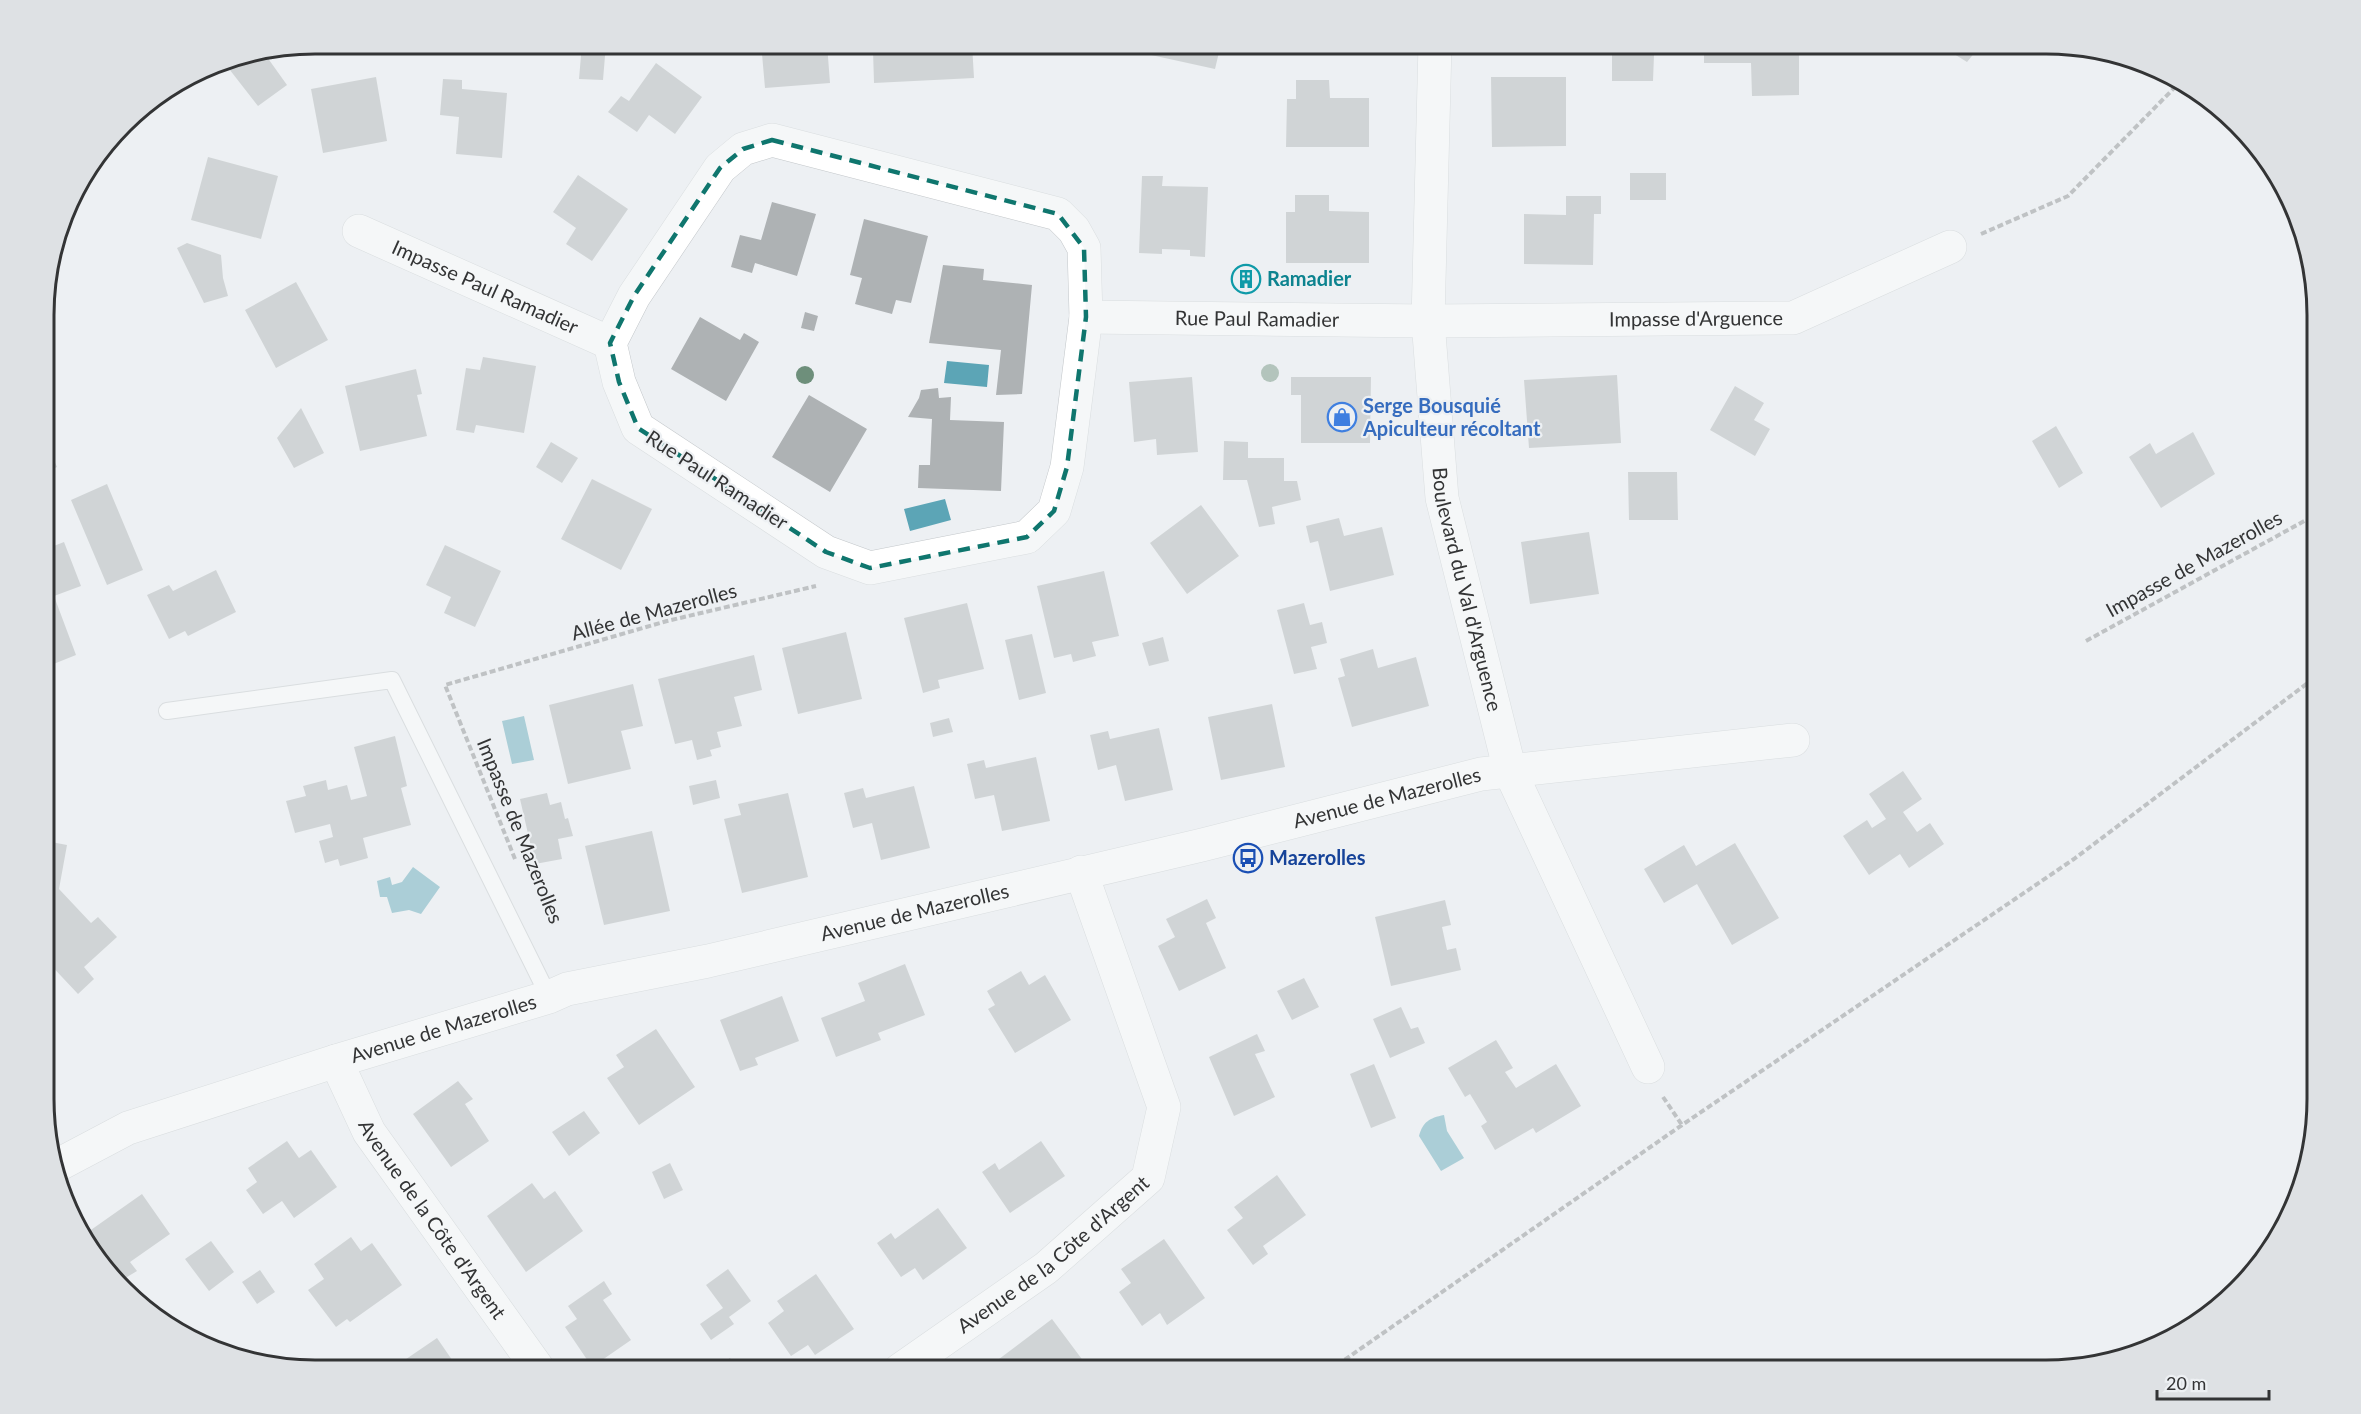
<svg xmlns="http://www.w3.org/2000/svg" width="2361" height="1414" viewBox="0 0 2361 1414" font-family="Lato,sans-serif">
<rect width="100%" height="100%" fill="#edf0f3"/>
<path fill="#5ca5b6" d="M 947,361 L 989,365 L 987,387 L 944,383 Z
M 945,499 L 951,520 L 910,531 L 904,509 Z
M 524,716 L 534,760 L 512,764 L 502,721 Z
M 413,867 L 440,887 L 421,914 L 409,910 L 392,913 L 387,897 L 380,897 L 377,881 L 390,877 L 392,885 L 402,882 Z
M 1444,1115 L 1447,1131 L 1464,1158 L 1441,1171 L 1419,1136 C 1423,1122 1429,1118 1444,1115 Z"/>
<path fill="#aeb2b4" d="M 582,44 L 606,44 L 603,80 L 579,79 Z
M 779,44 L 827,44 L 830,83 L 765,88 L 762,54 L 780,53 Z
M 922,44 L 972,44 L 974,78 L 874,83 L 873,50 L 922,48 Z
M 1145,44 L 1221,44 L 1215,69 L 1142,53 Z
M 1704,44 L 1799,44 L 1799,95 L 1752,96 L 1751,63 L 1704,63 Z
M 1938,44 L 1989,44 L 1985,50 L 1976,51 L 1967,62 Z
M 1612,55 L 1654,55 L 1653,81 L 1612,81 Z
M 267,57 L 287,85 L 258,106 L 226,65 Z
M 656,63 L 702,97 L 675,134 L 649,115 L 637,132 L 608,112 L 621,96 L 629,101 Z
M 376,77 L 387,141 L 323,153 L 311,89 Z
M 1491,77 L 1566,77 L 1566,146 L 1492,147 Z
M 443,79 L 462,80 L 462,89 L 507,93 L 502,158 L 456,154 L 459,117 L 440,115 Z
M 1296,80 L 1329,80 L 1330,98 L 1369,98 L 1369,147 L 1286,147 L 1287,99 L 1296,99 Z
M 208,157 L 278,176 L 261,239 L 191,220 Z
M 1630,173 L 1666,173 L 1666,200 L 1630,200 Z
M 578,175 L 628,209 L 592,261 L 566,244 L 576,228 L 553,212 Z
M 1142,176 L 1163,176 L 1162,186 L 1208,187 L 1205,257 L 1190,256 L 1190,250 L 1162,249 L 1162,254 L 1139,253 Z
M 1295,195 L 1329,195 L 1329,211 L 1369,212 L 1369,263 L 1286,263 L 1286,212 L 1295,212 Z
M 1566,196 L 1601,196 L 1601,214 L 1594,214 L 1593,265 L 1524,264 L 1524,214 L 1566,215 Z
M 772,202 L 816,214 L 797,276 L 755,263 L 752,273 L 731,267 L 740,235 L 761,240 Z
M 864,219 L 928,236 L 911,303 L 896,300 L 892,314 L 855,304 L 862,278 L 850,275 Z
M 187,243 L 221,255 L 223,278 L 228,296 L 204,303 L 177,248 Z
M 943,265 L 984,269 L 983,280 L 1032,285 L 1022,394 L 996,395 L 1001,350 L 929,343 Z
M 1252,272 L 1253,285 L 1241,285 L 1241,273 Z
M 296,282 L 328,340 L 276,368 L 245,310 Z
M 805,312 L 818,316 L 814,331 L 801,328 Z
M 700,317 L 740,340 L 744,333 L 759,342 L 726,401 L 671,369 Z
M 483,357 L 536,366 L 524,433 L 476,425 L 474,433 L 456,430 L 466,368 L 480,370 Z
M 416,369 L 422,394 L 417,395 L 427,436 L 360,451 L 345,386 Z
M 1617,375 L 1621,443 L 1529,448 L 1524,380 Z
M 1192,377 L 1198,452 L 1157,455 L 1156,439 L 1134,442 L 1129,382 Z
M 1291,377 L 1371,377 L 1370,443 L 1301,443 L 1301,395 L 1291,395 Z
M 1735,386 L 1764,403 L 1754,420 L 1770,429 L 1755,456 L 1710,430 Z
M 938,388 L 939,398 L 951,397 L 950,420 L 1004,422 L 1001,491 L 918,488 L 919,465 L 930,465 L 932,419 L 908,417 L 919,398 L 921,390 Z
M 809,395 L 867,429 L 830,492 L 772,457 Z
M 301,408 L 324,453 L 294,468 L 277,438 Z
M 2056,426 L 2083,473 L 2059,488 L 2032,441 Z
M 2193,432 L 2215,474 L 2161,508 L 2129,457 L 2150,443 L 2156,454 Z
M 1224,441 L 1248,442 L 1248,458 L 1284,458 L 1284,481 L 1297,481 L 1301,500 L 1272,507 L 1275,524 L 1259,527 L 1247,480 L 1223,480 Z
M 46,442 L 57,467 L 46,472 Z
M 551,442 L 578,458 L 562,483 L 536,467 Z
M 1628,472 L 1677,472 L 1678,520 L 1629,520 Z
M 592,479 L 652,509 L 621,570 L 561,539 Z
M 107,484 L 143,570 L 107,585 L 71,500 Z
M 1201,505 L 1239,556 L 1187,594 L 1150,543 Z
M 1339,518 L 1344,536 L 1382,527 L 1394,575 L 1330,591 L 1318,541 L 1310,543 L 1306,526 Z
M 1589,532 L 1599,594 L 1530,604 L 1521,542 Z
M 64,542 L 81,586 L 54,596 L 76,655 L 46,667 L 46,549 Z
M 445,545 L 501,571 L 475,627 L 444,613 L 451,597 L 426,585 Z
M 216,570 L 236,612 L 188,636 L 185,631 L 169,639 L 147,595 L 169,585 L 173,591 Z
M 1104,571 L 1119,636 L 1092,642 L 1096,656 L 1073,662 L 1071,654 L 1054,658 L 1037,586 Z
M 967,603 L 984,669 L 938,680 L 940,688 L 923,693 L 904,618 Z
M 1304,603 L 1310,625 L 1322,622 L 1327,643 L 1311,647 L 1317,669 L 1294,674 L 1277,610 Z
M 846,632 L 862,699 L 798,714 L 782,648 Z
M 1032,634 L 1046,693 L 1019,700 L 1005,640 Z
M 1163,637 L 1169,661 L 1149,666 L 1142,643 Z
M 1373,649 L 1378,668 L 1416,657 L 1429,706 L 1352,727 L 1338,678 L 1345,676 L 1340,659 Z
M 754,655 L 762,690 L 734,697 L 742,726 L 717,732 L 721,747 L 710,750 L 712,756 L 697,760 L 692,740 L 675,744 L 658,679 Z
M 633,684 L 643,726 L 621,731 L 631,769 L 568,784 L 549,705 Z
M 1272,704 L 1285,767 L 1221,780 L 1208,717 Z
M 949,718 L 953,732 L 933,737 L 930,723 Z
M 1159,728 L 1173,790 L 1125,801 L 1116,765 L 1098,770 L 1090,735 L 1108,731 L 1110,739 Z
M 395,736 L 407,786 L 401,788 L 411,825 L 363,838 L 368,858 L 340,866 L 338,859 L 325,863 L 319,841 L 333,837 L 330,824 L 295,833 L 286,801 L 306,796 L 303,786 L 326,780 L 328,790 L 347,785 L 351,800 L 367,796 L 354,747 Z
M 1036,757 L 1050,821 L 1002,831 L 994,795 L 975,799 L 967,764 L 984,760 L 986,768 Z
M 1903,771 L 1922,799 L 1903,812 L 1917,832 L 1930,823 L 1944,844 L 1909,868 L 1900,854 L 1869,875 L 1843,836 L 1867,820 L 1872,828 L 1886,819 L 1869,794 Z
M 716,780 L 720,798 L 693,805 L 689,786 Z
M 914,786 L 930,848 L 881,860 L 872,823 L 853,828 L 844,793 L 863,788 L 866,798 Z
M 547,793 L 550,805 L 561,802 L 565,819 L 568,818 L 573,836 L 558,839 L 562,859 L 535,864 L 520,799 Z
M 788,793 L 808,877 L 742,893 L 724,819 L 741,815 L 738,804 Z
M 652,831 L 670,911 L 604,925 L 585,846 Z
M 46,841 L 67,845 L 59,889 L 91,923 L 98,917 L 117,937 L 84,967 L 94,979 L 78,994 L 46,960 Z
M 1735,843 L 1779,918 L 1732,945 L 1697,884 L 1664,903 L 1644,869 L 1684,845 L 1696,866 Z
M 1207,899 L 1216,918 L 1206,923 L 1226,968 L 1179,991 L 1158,946 L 1175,937 L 1166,919 Z
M 1445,900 L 1451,925 L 1442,927 L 1447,950 L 1456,948 L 1461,970 L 1391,986 L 1375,917 Z
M 905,964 L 925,1015 L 878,1033 L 881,1040 L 836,1057 L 821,1018 L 865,1001 L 858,983 Z
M 1021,971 L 1029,985 L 1045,975 L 1071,1020 L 1015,1053 L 988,1009 L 995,1005 L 987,991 Z
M 1304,978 L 1319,1007 L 1292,1020 L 1277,991 Z
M 782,996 L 799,1041 L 755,1058 L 758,1065 L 740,1071 L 720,1020 Z
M 1401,1007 L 1411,1029 L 1418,1027 L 1425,1043 L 1390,1058 L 1373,1019 Z
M 656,1029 L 695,1087 L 639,1125 L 607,1078 L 624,1067 L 616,1055 Z
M 1257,1034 L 1265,1051 L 1255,1054 L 1275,1097 L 1234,1116 L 1209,1057 Z
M 1496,1040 L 1513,1068 L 1505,1072 L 1516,1088 L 1556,1064 L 1581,1106 L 1536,1133 L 1533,1128 L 1495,1150 L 1481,1126 L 1487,1122 L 1470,1094 L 1465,1097 L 1448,1068 Z
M 1374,1064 L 1396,1118 L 1371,1128 L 1350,1074 Z
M 458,1081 L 473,1099 L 465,1104 L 489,1141 L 451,1167 L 413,1114 Z
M 584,1111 L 600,1133 L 569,1156 L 552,1132 Z
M 287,1141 L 299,1158 L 311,1150 L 337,1187 L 294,1218 L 282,1201 L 263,1214 L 246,1190 L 257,1182 L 248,1168 Z
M 1041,1141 L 1065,1176 L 1010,1213 L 982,1172 L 995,1163 L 999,1170 Z
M 670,1163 L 683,1190 L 664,1199 L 652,1172 Z
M 1277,1175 L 1306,1215 L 1263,1246 L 1268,1254 L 1253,1265 L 1227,1230 L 1243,1218 L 1234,1207 Z
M 532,1183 L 544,1199 L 555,1191 L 583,1231 L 526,1272 L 487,1216 Z
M 142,1194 L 170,1234 L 130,1262 L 137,1271 L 122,1280 L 88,1232 Z
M 938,1208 L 967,1248 L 923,1280 L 915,1268 L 901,1277 L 877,1243 L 891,1233 L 895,1239 Z
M 351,1237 L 361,1251 L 372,1243 L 402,1285 L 350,1322 L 347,1319 L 336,1327 L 308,1290 L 324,1279 L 314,1264 Z
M 1164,1239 L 1205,1298 L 1167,1325 L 1160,1313 L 1142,1326 L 1119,1292 L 1131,1283 L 1121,1269 Z
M 211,1241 L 234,1272 L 209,1291 L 185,1259 Z
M 728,1269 L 751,1301 L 729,1317 L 734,1324 L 711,1340 L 700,1324 L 723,1308 L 706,1285 Z
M 260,1270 L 275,1292 L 257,1304 L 242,1282 Z
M 816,1274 L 854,1329 L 815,1355 L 808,1345 L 791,1356 L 768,1323 L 784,1311 L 777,1301 Z
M 604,1281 L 612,1294 L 603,1300 L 631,1340 L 592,1367 L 565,1327 L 577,1319 L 568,1306 Z
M 1052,1319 L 1090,1370 L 983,1370 L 999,1359 Z
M 437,1338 L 459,1370 L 390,1370 Z
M 730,1358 L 739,1370 L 712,1370 Z"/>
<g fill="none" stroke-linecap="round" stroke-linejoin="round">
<g stroke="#c3c7ca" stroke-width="18">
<path id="lane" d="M 167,711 L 392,680 L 549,997"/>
</g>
<g stroke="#c3c7ca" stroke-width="34">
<g id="street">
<path id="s1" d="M 1435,44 L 1428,321 L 1442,498 L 1510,771 L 1648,1067"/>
<path d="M 772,140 L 1058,214 L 1074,230 L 1084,248 L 1086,317 L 1067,467 L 1054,511 L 1027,537 L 870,568 L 826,552 L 638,428 L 619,382 L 610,343 L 634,296 L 720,168 L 743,149 Z"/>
<path id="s2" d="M 359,231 L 610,343"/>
<path id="s3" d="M 1086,317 L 1428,321 L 1793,318 L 1950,247"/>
<path id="s4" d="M 336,1061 L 369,1132 L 539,1370"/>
<path id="s5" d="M 58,1165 L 128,1128 L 336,1061 L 549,997 L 567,989 L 708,961 L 1202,845 L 1481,774 L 1793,740"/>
<path id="s6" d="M 900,1370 L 1046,1268 L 1148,1178 L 1164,1107 L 1081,872"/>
</g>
</g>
<path stroke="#888a8c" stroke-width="4" stroke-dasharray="6 3" stroke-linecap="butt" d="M 1981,234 L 2068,196 L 2182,80
M 2086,641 L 2317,514
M 515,859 L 445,685 L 667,621 L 816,586
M 1663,1097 L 1682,1125
M 1330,1370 L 1682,1125 L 2074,859 L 2317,676"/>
<use href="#lane" stroke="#fff" stroke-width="16"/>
<use href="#street" stroke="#fff" stroke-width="33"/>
</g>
<g fill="#6e8f7b">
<circle cx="1270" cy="373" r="9"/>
<circle cx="805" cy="375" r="9"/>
</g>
<path d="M0 0H2361V1414H0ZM 772,140 L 1058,214 L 1084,248 L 1086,317 L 1067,467 L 1054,511 L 1027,537 L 870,568 L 826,552 L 638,428 L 619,382 L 610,343 L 634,296 L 720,168 L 743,149 Z" fill="#edf0f3" fill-opacity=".55" fill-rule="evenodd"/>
<path fill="none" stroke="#0f766e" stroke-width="4.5" stroke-dasharray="12 8" stroke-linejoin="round" d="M 772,140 L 1058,214 L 1084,248 L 1086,317 L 1067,467 L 1054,511 L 1027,537 L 870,568 L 826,552 L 638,428 L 619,382 L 610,343 L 634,296 L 720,168 L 743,149 Z"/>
<defs>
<g id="building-ring" transform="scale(1.5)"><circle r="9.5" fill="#edf0f3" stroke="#0f9aa8" stroke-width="1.5"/><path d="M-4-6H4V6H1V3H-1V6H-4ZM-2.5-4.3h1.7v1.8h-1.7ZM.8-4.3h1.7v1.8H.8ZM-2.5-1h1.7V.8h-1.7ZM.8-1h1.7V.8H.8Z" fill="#0f9aa8"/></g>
<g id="shop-ring" transform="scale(1.5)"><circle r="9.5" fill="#edf0f3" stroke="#3f7fe0" stroke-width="1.5"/><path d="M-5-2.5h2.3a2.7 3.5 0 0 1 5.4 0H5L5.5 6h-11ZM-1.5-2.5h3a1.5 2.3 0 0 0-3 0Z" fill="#3f7fe0"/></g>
<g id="bus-ring" transform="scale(1.5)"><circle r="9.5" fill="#edf0f3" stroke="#1a4fb4" stroke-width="1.5"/><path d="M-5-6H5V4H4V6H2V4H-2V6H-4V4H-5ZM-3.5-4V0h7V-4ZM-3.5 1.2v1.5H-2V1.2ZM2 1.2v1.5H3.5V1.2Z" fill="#1a4fb4"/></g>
</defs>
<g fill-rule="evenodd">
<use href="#building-ring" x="1246" y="279"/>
<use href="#shop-ring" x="1342" y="417"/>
<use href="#bus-ring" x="1248" y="858"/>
</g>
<g text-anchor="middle" stroke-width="4.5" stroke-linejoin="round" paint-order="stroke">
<g font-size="20" font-weight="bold" fill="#0d838f" stroke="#edf0f3" text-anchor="start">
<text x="1267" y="286">Ramadier</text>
</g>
<g font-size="20" fill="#333435" stroke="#edf0f3">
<text dy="7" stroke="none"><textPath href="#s2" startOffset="138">Impasse Paul Ramadier</textPath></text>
<text dy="7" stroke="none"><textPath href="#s3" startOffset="171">Rue Paul Ramadier</textPath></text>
<text dy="7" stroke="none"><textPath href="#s3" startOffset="610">Impasse d'Arguence</textPath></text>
<text transform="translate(717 480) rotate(33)" y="7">Rue Paul Ramadier</text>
<text transform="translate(2194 564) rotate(-29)" y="7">Impasse de Mazerolles</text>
<text dy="7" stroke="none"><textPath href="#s1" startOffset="549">Boulevard du Val d'Arguence</textPath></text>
<text transform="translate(654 612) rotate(-15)" y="7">Allée de Mazerolles</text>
<text dy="7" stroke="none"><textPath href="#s5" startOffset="1382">Avenue de Mazerolles</textPath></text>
<text transform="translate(520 831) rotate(68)" y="7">Impasse de Mazerolles</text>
<text dy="7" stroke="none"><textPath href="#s5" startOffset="896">Avenue de Mazerolles</textPath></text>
<text dy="7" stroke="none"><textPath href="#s5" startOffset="410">Avenue de Mazerolles</textPath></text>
<text dy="7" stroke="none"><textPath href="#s4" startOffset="186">Avenue de la Côte d'Argent</textPath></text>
<text dy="7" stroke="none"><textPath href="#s6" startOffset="192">Avenue de la Côte d'Argent</textPath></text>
</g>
<g font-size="20" font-weight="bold" fill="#366cbe" stroke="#edf0f3" text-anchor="start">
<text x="1363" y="413">Serge Bousquié<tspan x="1363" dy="23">Apiculteur récoltant</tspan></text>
</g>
<g font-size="20" font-weight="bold" fill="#164399" stroke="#edf0f3" text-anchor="start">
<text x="1269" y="865">Mazerolles</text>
</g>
</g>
<path d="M0 0H2361V1414H0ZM315 54H2046A261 261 0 0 1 2307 315V1099A261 261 0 0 1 2046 1360H315A261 261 0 0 1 54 1099V315A261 261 0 0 1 315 54Z" fill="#dee1e4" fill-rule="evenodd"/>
<path fill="none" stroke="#333435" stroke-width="3" d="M315 54H2046A261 261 0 0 1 2307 315V1099A261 261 0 0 1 2046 1360H315A261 261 0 0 1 54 1099V315A261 261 0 0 1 315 54Z"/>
<path d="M2157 1390v9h112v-9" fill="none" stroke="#333435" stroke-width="3"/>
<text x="2166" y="1390" font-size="18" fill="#333435" stroke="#edf0f3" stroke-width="4.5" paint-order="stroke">20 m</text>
</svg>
